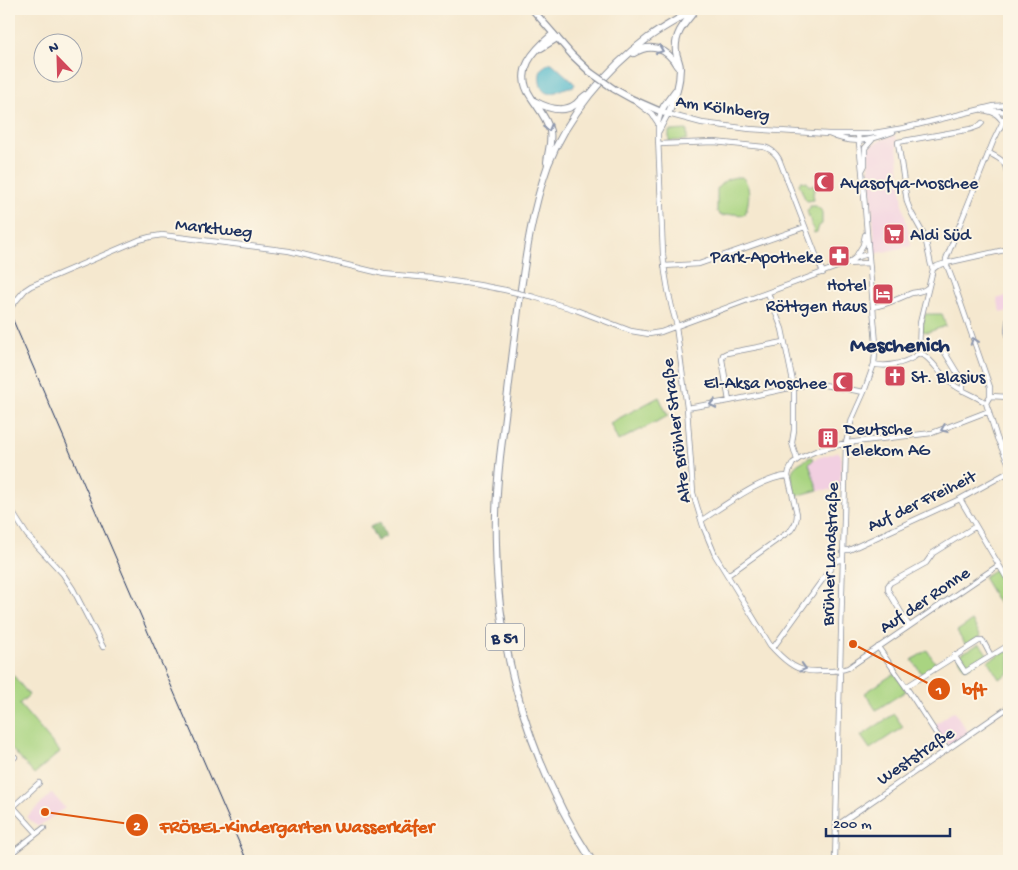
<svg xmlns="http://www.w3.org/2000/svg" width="1018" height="870" viewBox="0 0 1018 870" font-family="'Gochi Hand',sans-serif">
<rect width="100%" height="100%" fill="#fcf5e5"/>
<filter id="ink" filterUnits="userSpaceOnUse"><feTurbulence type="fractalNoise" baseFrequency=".02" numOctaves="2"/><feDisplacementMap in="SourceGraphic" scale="10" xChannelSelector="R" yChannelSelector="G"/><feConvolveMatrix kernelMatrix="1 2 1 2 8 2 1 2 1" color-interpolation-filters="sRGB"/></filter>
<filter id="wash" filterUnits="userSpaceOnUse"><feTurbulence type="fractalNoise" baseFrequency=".0096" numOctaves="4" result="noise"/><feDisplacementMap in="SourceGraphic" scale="20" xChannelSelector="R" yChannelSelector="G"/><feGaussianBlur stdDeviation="1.12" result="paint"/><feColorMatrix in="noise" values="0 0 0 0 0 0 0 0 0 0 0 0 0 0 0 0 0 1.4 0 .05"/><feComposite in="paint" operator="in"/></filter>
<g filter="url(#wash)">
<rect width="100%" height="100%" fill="#f5e8cf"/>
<path fill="#f2cfe1" d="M 896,135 L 903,206 L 911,246 L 874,254 L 874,232 L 868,149 L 876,142 L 891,136 Z
M 1009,295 L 1009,311 L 1001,313 L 997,299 Z
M 838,452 L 841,455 L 840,490 L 818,490 L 809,464 L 814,459 Z
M 954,711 L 969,733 L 948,745 L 934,725 Z
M 52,793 L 65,808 L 39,826 L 31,821 L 27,817 Z"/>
<path fill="#a9d481" stroke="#628270" d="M 687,130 L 687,140 L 669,141 L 669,131 Z
M 742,177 C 752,186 749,203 745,214 L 743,215 L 734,214 L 721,216 L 717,212 L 717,189 C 724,179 731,177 742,177 Z
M 801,181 L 807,182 L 809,186 L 814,184 L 815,185 L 813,194 L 814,200 L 807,201 L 805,199 L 799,184 Z
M 810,206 L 816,206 L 822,211 L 822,224 L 819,226 L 817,232 L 814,233 L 813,229 L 807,211 L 810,209 Z
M 925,314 L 942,314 L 946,326 L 928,332 L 922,331 Z
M 659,397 L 668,416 L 618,441 L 610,423 Z
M 811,457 L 814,459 L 809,464 L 818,490 L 796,496 C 790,472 787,468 811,457 Z
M 996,569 L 1001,571 L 1009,584 L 1009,621 L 983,577 Z
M 972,621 L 981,636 L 966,645 L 957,631 Z
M 979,644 L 981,645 L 987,654 L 986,656 L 967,668 L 964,667 L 959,658 L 959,655 Z
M 1009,649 L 1009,673 L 999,679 L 988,661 Z
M 927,650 L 936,664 L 922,674 L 912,660 Z
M 9,670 L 29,695 L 19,704 L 60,752 L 34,774 L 9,746 Z
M 895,673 L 906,691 L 876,710 L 865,693 Z
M 894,714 L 903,727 L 870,749 L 861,736 Z"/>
<path fill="#86b66f" stroke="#507266" d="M 380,522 L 386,536 L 377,541 L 370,527 Z"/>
<path fill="#4eb7cb" stroke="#347394" d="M 549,63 L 552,63 L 573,82 L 575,84 L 574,86 C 573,87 567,87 566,88 C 560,89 554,95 547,93 C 539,91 538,74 542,68 C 544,67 547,64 549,63 Z"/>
</g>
<g filter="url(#ink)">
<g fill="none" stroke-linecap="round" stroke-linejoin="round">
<g stroke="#888c96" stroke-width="6">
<path id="minor" d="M 636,102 L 652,114 L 658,123
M 983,110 C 993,112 997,113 1003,122 L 1009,122
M 989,110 L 1008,112
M 661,112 L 658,123 L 658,137 L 663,254 C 665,278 670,303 677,326
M 659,131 L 668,114 L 702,123 L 750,129 L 828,134 L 868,134 L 904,128 L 994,106 L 1009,105
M 829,134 C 853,145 869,141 893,132
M 659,144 L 714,142 L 764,147 C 771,149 775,152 779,159 L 823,273
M 989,153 C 1007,162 1005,163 1009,182
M 863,169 L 865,165 L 865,148 L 872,140
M 855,258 L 863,245 L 865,235
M 946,263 L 953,281 L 990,387 L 990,396 L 986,403 L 997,438 L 1009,464
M 946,263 L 946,259 L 993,142 L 1009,109
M 847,264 L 855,258 L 868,254
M 664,266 L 699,264 L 805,227
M 933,269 L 937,266 L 946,263 L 1009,249
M 768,293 L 782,329 L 794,387 L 794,430 L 792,443 L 797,460
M 534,297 L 576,310 L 631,331 L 649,334 L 661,332 L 845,264 L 869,263
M 873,307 C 887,305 899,298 912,293 C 918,292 923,292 927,288
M 10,308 L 25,290 L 31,286 L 139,240 L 150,237 L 162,235 L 289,251 L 384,274 L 432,278 L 479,285 L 505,290
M 1008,321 L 1007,331 L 1009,339
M 676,326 L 687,408 L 693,493 L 703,526 L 715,555 L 770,645 C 778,654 793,669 805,670 C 811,672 819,671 825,671 C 834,671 840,671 848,668 L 999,565
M 919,352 L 920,323 L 933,269 L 931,265 L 925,237 L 911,212 L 907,202 L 898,142 L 971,129 L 979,126 L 982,123
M 919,352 C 933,359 939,374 951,383 C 962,392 975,395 986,403
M 874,364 C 886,368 904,363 914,357 C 916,356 918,353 920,352 C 925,348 933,346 939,343 L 961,379 L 963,383 L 963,391
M 990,396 L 1009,397
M 729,401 L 722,359 L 723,355 L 727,353 L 784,342
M 687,408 L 729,401 L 813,383 L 864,392
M 960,499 L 1009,582
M 9,507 L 27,535 L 63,574 L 73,589 L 103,647
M 702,520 C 722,507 764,476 788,476
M 843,550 L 849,550 L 960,499 L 1009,472
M 728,575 L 791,530 C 795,525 797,521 797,514 L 788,476 L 789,471 L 793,463 L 800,458 L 816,451 L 846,443 L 932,433 L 989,411
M 909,626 L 888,590 L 888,586 L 890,583 L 926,563 L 933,553 L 976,526
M 878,647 L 906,687 L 947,750
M 773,648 L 836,561 L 843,559
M 954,655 L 965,672 L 1009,645
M 906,687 L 979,641 L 983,641 L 991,656
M 9,762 L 15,757
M 9,802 L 37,833
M 13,807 L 39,783
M 836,826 L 1009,707
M 9,855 L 44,828
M 835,861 L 846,443 L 852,419 L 864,392 L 874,364 L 876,344 L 862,171 L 858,134"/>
</g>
<g stroke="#888c96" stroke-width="8">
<path id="major" d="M 532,9 L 572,55 L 590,72
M 614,89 L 632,99 L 664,113"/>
</g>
<g stroke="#888c96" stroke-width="8">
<path id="highway" d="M 541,48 L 557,38
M 634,53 C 651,42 668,49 677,66
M 536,102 C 549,109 564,113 576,104 C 579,101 582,98 586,95
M 661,112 L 664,106 L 675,91
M 668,114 C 675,100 680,84 680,68 C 680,63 677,58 676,52 C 674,35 683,25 693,13
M 547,162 C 548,151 552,143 550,131 C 547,118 538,108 531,97 C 513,71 534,50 553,34
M 592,861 C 532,768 497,655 496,544 C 495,515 497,486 500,457 C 506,408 512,359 518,310 C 525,261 531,212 548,165 C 566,118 607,68 648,38 C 663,27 680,18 696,9"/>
</g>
<use href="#minor" stroke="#fff" stroke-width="4.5"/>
<use href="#major" stroke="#fff" stroke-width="5.5"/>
<use href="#highway" stroke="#fff" stroke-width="6"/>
<path stroke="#1b2f5e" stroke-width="1" d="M 9,311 L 247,861"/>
<g stroke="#888c96" stroke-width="6" stroke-linecap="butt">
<path id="minor-bridge" d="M 505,290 L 534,297"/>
</g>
<g stroke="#888c96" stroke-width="8" stroke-linecap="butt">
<path id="major-bridge" d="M 590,72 L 614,89"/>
</g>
<use href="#minor-bridge" stroke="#fff" stroke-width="4.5"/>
<use href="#major-bridge" stroke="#fff" stroke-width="5.5"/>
</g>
<defs><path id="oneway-chevron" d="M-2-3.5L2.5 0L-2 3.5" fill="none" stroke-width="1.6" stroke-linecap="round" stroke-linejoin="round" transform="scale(1.25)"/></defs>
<g stroke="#8d97ae">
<use href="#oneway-chevron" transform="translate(660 50) rotate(21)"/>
<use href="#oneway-chevron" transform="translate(548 128) rotate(75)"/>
<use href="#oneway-chevron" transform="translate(974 341) rotate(-109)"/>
<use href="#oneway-chevron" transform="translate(713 404) rotate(170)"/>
<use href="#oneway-chevron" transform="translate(944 429) rotate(158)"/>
<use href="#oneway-chevron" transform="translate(803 668) rotate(16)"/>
</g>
</g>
<defs>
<g id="mosque-square" transform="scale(1.125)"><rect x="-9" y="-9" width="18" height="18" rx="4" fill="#d1495b" stroke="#fcf5e5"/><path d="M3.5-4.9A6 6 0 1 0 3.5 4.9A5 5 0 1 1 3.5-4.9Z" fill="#fff"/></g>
<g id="supermarket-square" transform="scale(1.125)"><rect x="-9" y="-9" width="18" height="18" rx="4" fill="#d1495b" stroke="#fcf5e5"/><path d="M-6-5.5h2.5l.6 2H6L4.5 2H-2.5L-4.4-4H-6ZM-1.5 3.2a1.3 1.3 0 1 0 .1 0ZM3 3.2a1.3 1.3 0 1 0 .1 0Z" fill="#fff"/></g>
<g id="pharmacy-square" transform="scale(1.125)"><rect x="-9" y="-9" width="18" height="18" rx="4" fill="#d1495b" stroke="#fcf5e5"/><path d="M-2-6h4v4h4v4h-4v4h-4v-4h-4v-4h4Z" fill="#fff"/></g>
<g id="hotel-square" transform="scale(1.125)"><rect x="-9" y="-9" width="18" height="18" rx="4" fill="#d1495b" stroke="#fcf5e5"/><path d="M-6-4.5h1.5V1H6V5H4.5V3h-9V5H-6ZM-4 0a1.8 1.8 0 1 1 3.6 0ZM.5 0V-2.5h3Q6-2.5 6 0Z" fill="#fff"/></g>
<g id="church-square" transform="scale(1.125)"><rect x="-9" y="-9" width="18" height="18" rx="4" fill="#d1495b" stroke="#fcf5e5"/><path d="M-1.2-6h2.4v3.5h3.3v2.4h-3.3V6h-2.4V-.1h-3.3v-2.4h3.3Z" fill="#fff"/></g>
<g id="building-square" transform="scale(1.125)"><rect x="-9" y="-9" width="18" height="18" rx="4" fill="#d1495b" stroke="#fcf5e5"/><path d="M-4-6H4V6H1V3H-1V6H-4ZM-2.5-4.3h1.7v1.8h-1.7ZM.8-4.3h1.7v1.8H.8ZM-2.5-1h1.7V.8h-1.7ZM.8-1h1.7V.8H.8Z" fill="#fff"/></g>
</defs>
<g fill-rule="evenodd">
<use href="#mosque-square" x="824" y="182"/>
<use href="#supermarket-square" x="894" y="234"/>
<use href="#pharmacy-square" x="839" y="256"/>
<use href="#hotel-square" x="883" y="294"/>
<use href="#church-square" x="895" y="376"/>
<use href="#mosque-square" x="843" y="382"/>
<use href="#building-square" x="828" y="438"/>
</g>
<g text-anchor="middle" stroke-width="4" stroke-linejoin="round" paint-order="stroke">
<rect fill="#fcf5e5" stroke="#5e6a86" stroke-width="1" x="486" y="623.5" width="38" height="27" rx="4"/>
<g font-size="16" font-weight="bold" fill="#1b2f5e">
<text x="505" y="643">B 51</text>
</g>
<g font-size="18" fill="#1b2f5e" stroke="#fcf5e5">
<text transform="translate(723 107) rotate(9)" y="6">Am Kölnberg</text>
<text transform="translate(214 227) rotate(6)" y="6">Marktweg</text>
<text transform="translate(675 431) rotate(-97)" y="6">Alte Brühler Straße</text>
<text transform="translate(921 500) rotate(-26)" y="6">Auf der Freiheit</text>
<text transform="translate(829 554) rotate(-88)" y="6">Brühler Landstraße</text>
<text transform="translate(924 599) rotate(-34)" y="6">Auf der Ronne</text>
<text transform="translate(915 755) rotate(-34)" y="6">Weststraße</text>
</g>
<g font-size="18" fill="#1b2f5e" stroke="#fcf5e5" text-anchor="start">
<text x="840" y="188">Ayasofya-Moschee</text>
<text x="910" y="240">Aldi Süd</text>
<text x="823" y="262" text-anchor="end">Park-Apotheke</text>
<text x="867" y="290" text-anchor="end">Hotel<tspan x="867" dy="21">Röttgen Haus</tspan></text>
<text x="911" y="382">St. Blasius</text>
<text x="827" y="388" text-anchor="end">El-Aksa Moschee</text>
<text x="844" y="434">Deutsche<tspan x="844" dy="21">Telekom AG</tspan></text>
</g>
<g font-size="22" font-weight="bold" fill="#1b2f5e" stroke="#fcf5e5">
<text x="900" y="351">Meschenich</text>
</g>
</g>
<path fill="none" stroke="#de5710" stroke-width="2" d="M853 644L939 689M45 812L137 825"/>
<g fill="#de5710" stroke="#fcf5e5" stroke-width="2">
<circle cx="853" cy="644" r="5"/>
<circle cx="45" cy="812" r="5"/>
<circle cx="939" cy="689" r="12"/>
<circle cx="137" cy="825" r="12"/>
</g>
<g font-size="15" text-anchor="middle" font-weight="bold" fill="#fff">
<text x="939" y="694">1</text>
<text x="137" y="830">2</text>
</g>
<g font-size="19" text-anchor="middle" font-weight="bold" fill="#de5710" stroke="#fcf5e5" stroke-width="4" stroke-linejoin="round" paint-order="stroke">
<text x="974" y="695">bft</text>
<text x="297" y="832">FRÖBEL-Kindergarten Wasserkäfer</text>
</g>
<rect width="1018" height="870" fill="none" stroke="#fcf5e5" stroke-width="30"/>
<g transform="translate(58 58) rotate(337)"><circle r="24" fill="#fcf5e5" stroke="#a2a6af"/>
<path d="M0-4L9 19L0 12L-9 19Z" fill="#d1495b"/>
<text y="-8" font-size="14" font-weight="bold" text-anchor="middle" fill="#1b2f5e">N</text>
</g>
<path d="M826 828v8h124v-8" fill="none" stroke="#1b2f5e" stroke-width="2.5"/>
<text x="833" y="828" font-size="15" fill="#1b2f5e" stroke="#fcf5e5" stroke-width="4" paint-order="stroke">200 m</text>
</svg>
